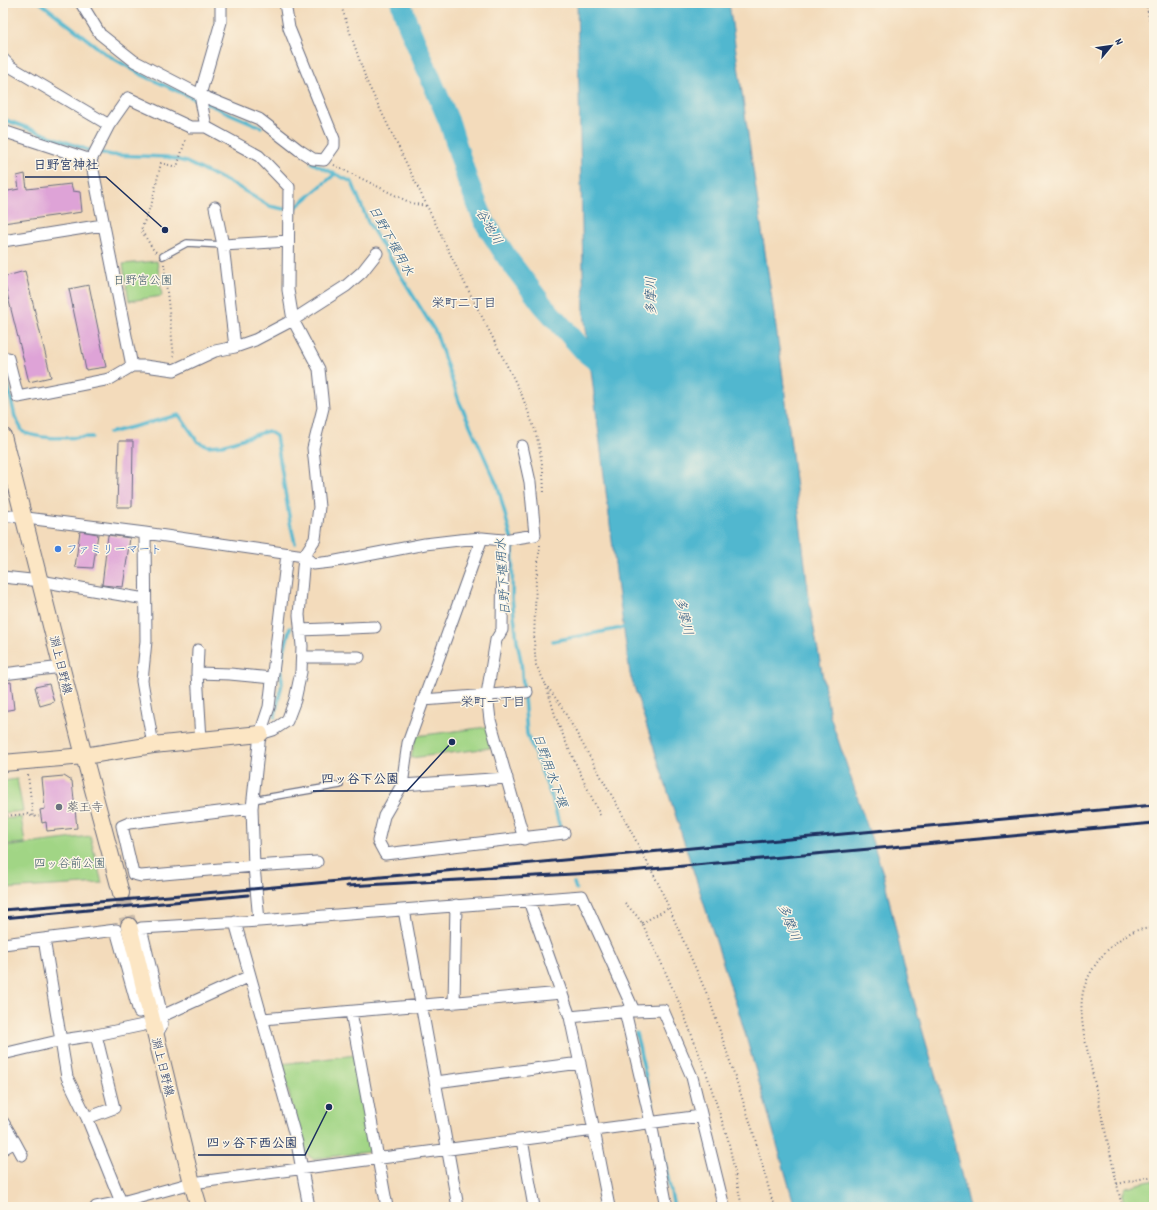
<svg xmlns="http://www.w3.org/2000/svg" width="1157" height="1210" viewBox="0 0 1157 1210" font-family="Dekko,'Klee One',sans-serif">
<rect width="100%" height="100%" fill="#fcf5e5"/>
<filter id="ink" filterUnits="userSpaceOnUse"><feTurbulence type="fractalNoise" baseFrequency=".025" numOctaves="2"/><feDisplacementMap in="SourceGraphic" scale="8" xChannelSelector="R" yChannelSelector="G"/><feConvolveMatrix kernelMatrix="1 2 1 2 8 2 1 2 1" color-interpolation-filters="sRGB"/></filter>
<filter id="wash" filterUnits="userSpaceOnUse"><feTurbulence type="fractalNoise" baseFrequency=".012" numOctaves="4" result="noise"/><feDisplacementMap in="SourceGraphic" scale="16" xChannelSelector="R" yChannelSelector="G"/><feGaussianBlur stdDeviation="0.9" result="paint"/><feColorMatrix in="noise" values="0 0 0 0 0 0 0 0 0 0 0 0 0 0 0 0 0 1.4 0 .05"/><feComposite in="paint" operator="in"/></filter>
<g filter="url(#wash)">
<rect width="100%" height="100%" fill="#f3dbbb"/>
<path fill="#a1d585" stroke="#5e8272" d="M 157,261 L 162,296 L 129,301 L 123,264 Z
M 487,727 L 490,748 L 411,758 L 416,736 Z
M 17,779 L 23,811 L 3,813 L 3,781 Z
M 21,817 L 25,843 L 3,845 L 3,819 Z
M 90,836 L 102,883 L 3,889 L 3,847 Z
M 356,1055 L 374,1147 L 368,1152 L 313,1159 L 305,1153 L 281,1064 Z
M 1154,1180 L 1154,1207 L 1125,1207 L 1122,1195 L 1126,1187 Z"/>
<path fill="#51b7cf" stroke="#367396" d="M 577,3 L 729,3 L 782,369 L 810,607 L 830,716 L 883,873 L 904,966 L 949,1123 L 969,1207 L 795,1207 L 740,1016 L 630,674 L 618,589 L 584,313 Z"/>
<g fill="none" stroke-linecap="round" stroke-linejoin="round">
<path stroke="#51b7cf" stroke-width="3.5" d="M 41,3 L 106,54 L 142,75 L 199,101
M 205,103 L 261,127
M 3,119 L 88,150 L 112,155 L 167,157 L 186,162 L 235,185 L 269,206 L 284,209 L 295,208 L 335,174
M 312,163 L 352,182 L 368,222 L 436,333 L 459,401 L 498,487 L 513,545 L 512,598 L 517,641 L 521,661 L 527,734 L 552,798 L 560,827
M 3,363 L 15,417 L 23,432 C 45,441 69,437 92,437
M 109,433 L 179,415 L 198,442 L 208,446 L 222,445 L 268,431 L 276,436 L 290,522 L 295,543
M 553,641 L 627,627
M 275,717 L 282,683 L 281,662 L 290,628
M 574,883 L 576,889
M 636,1033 L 652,1105
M 659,1134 L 674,1207"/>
<path stroke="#51b7cf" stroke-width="21" d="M 401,3 L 407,22 L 450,124 L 467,179 L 485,223 L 508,259 L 542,304 L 586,353 L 612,373"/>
</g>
<g id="blocks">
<path fill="#dea3d7" d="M 25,174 L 27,189 L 71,184 L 73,191 L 80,192 L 82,212 L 3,223 L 3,192 L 19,189 L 17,176 Z
M 25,271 L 51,377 L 29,382 L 3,277 Z
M 89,285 L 106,367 L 86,370 L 69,289 Z
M 119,441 L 133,441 L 132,507 L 117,507 Z
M 80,531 L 98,534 L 93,568 L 75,567 Z
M 108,535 L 130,538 L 123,587 L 102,585 Z
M 11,682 L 14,709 L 3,711 L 3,703 L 5,703 L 3,683 Z
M 49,684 L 54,702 L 40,706 L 35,687 Z
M 64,776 L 72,781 L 77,828 L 47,831 L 46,822 L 42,823 L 40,810 L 45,809 L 42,778 Z"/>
</g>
</g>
<g filter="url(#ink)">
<use href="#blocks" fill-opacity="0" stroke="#676b7f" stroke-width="1"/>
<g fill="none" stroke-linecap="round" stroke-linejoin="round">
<path stroke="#c8b9a8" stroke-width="16" stroke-dasharray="16 8" stroke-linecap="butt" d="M 121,893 L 129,926"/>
<g stroke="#676b7f" stroke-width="8">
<path id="lane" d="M 163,256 L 187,243 L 223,245
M 253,800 L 340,785"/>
</g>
<g stroke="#676b7f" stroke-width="13">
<path id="street" d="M 81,3 L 100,34 L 134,61 L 200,95 L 259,119 L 299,150 L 313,159 L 324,160 L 334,146 L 334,139 L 289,28 L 285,3
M 3,59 L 11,67 L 109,125
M 3,131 L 91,160 L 132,366
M 91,160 L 109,125 L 128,98 L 190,127 L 206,127
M 215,207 L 223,245 L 235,347
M 3,241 L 103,225
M 223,245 L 288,241
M 3,359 L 8,358 L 18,397 L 110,379 L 132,366 L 145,366 L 174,370 L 215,351 L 235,347 L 255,340 L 293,320 L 346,286 L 362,272 L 377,253
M 3,515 L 145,533 L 304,556 L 315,539 L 319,507 L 313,448 L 323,408 L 319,369 L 293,320 L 288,290 L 289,187 L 259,156 L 206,127 L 200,95 L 221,22 L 221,3
M 145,533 L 146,641 L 142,681 L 153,745
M 482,538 L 408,743 L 402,785 L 384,816 L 378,841 L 385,854 L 564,833
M 503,540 L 502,630 L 496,640 L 487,694 L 490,720 L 524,839
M 304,556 L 313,564 L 331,562 L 425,544 L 459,540 L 482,538 L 503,540 L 535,535 L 530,482 L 522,446
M 3,577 L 40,581 L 145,599
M 300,630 L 375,627
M 198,650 L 197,673 L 201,740
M 302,657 L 359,657
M 197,673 L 230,674 L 272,678
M 3,674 L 62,667
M 423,700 L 527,692
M 260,734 L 273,730 L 287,721 L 295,700 L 301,672 L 302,646 L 299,615 L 304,556
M 402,785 L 507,778
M 252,808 L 129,823 L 122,826 L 133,874 L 141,876 L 254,866 L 317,862
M 529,901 L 570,1017 L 594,1130 L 609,1207
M 404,910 L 458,1207
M 259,921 L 254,866 L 252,808 L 260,734 L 269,707 L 287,554
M 235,922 L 297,1143 L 309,1207
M 44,939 L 67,1077 L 87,1118 L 123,1207
M 3,944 L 116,930 L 139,1012 L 150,1010
M 454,1003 L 456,905
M 625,1011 L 651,1123 L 667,1207
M 351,1012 L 387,1207
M 162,1016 L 250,976
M 570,1017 L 631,1011
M 263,1019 L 562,993
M 156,1036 L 162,1025 L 162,1016 L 141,928 L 259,921 L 582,896 L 634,1011 L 663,1010 L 692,1077 L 724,1207
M 3,1054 L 62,1040 L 96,1035 L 153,1023
M 436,1082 L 580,1063
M 87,1118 L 114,1108 L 96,1035
M 3,1122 L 15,1142 L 3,1149
M 522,1140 L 534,1207
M 15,1142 L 22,1155
M 96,1207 L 122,1202 L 192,1183 L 701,1116"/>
</g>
<g stroke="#676b7f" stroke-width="18">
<path id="secondary" d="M 3,436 L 84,756 L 121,893
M 3,763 L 84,756 L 153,745 L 260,734
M 129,926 L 192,1183 L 199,1207"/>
</g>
<path stroke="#676b7f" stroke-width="2" stroke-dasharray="1 3" stroke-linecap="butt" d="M 340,3 L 367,82 L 457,268 L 521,393 L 535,430 L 539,446 L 543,470 L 544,493
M 1146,3 L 1154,41
M 334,165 L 411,203 L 426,206
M 156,252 L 153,249 L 141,230 L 152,202 L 161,163 L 177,167 L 186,138
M 164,264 L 174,357
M 540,545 L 536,580 L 534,641 L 536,665 L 546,685
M 28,775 L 33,817 L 39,816
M 600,815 L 567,745 L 556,718 L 546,685 L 560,704 L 620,810 L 658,883 L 710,1001 L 752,1128 L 774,1207
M 3,816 L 27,814 L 33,817
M 625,903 L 637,916 L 642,923 L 660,960 L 681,1007 L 706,1072 L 728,1139 L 742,1207
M 642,923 L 669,908
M 1117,1184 L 1154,1176
M 1122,1207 L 1084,1035 C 1082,1021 1080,1007 1083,992 C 1089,968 1108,945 1130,933 C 1137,929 1146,929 1154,928"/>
<use href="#lane" stroke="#fff" stroke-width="5.5"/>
<use href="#street" stroke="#fff" stroke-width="11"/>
<use href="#secondary" stroke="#fce6c4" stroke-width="16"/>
<path stroke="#1b2f5e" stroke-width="3" d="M 347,886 L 629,871 L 1154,823
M 3,910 L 263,888 L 1154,805
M 3,918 L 248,895"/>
</g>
</g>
<circle fill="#3f7fe0" stroke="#fcf5e5" stroke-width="1.5" cx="58" cy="549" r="4"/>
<circle fill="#6b7280" stroke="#fcf5e5" stroke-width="1.5" cx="59" cy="807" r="4"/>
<g text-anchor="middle" stroke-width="3" stroke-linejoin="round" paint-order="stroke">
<g font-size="12" fill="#3c5868" stroke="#fcf5e5">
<text x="143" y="284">日野宮公園</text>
<text x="70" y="867">四ッ谷前公園</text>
</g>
<g font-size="12" fill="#366cbe" stroke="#fcf5e5" text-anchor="start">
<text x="66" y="553">ファミリーマート</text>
</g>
<g font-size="12" fill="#1b2f5e" stroke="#fcf5e5">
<text transform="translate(61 665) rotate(76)" y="4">淵上日野線</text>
<text transform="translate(163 1067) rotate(76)" y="4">淵上日野線</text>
</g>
<g font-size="12" fill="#5b616d" stroke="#fcf5e5" text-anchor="start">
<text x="67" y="811">薬王寺</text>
</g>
<g font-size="13" font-style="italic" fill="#2b5880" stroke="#fcf5e5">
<text transform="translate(490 226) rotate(60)" y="5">谷地川</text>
<text transform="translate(392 240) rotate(61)" y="5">日野下堰用水</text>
<text transform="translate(650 296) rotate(-91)" y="5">多摩川</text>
<text transform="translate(502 577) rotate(-94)" y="5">日野下堰用水</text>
<text transform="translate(685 616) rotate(76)" y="5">多摩川</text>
<text transform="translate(551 770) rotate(70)" y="5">日野用水下堰</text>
<text transform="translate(790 922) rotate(69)" y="5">多摩川</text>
</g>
<g font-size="13" fill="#1b2f5e" stroke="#fcf5e5">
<text x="464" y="307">栄町二丁目</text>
<text x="493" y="706">栄町一丁目</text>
</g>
</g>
<path fill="none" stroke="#1b2f5e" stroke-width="1.5" d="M165 230L106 177H25M452 742L407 791H313M329 1107L305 1155H198"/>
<g fill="#1b2f5e" stroke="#fcf5e5" stroke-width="1.5">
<circle cx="165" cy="230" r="4"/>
<circle cx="452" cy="742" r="4"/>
<circle cx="329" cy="1107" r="4"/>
</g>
<g font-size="13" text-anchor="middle" font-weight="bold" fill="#1b2f5e" stroke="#fcf5e5" stroke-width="3" stroke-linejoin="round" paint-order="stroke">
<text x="66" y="169">日野宮神社</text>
<text x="360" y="783">四ッ谷下公園</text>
<text x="252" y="1147">四ッ谷下西公園</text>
</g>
<rect width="1157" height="1210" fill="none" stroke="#fcf5e5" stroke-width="16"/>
<g transform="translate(1111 46) rotate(61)" stroke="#fcf5e5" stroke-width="3" paint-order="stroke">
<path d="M0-3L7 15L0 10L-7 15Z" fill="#1b2f5e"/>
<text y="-6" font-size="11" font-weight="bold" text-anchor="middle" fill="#1b2f5e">N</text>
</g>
</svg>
